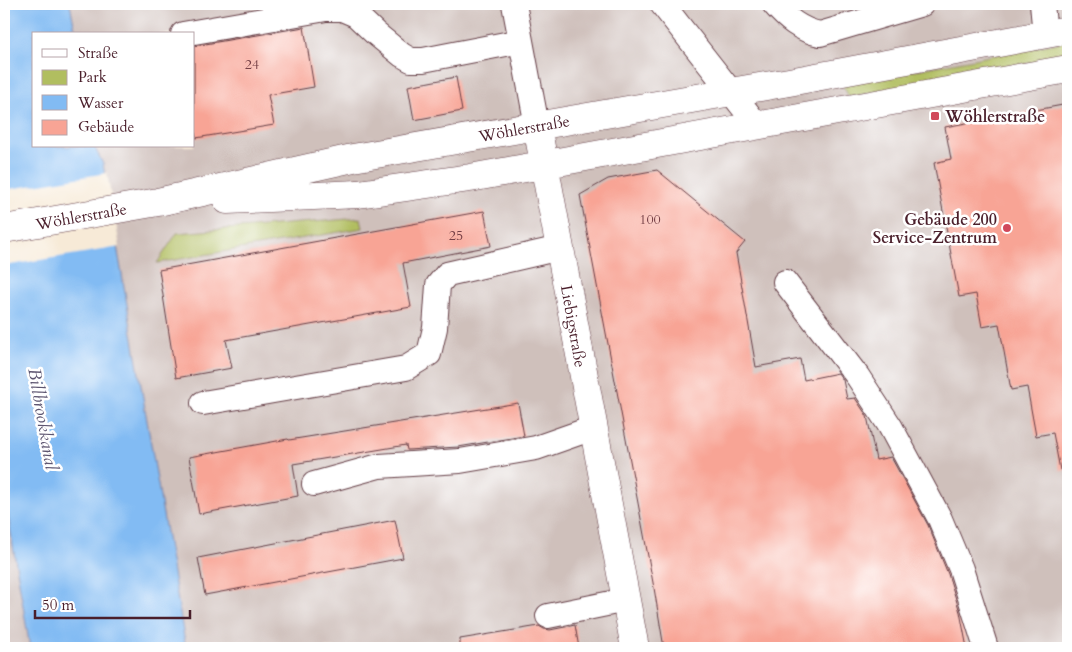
<svg xmlns="http://www.w3.org/2000/svg" width="1072" height="652" viewBox="0 0 1072 652" font-family="Cardo,serif">
<rect width="100%" height="100%" fill="#fff"/>
<filter id="ink" filterUnits="userSpaceOnUse"><feTurbulence type="fractalNoise" baseFrequency=".02" numOctaves="2"/><feDisplacementMap in="SourceGraphic" scale="10" xChannelSelector="R" yChannelSelector="G"/><feConvolveMatrix kernelMatrix="1 2 1 2 8 2 1 2 1" color-interpolation-filters="sRGB"/></filter>
<filter id="wash" filterUnits="userSpaceOnUse"><feTurbulence type="fractalNoise" baseFrequency=".0096" numOctaves="4" result="noise"/><feDisplacementMap in="SourceGraphic" scale="20" xChannelSelector="R" yChannelSelector="G"/><feGaussianBlur stdDeviation="1.12" result="paint"/><feColorMatrix in="noise" values="0 0 0 0 0 0 0 0 0 0 0 0 0 0 0 0 0 1.4 0 .05"/><feComposite in="paint" operator="in"/></filter>
<g filter="url(#wash)">
<rect width="100%" height="100%" fill="#f7ead7"/>
<path fill="#cfc0bb" d="M 70,4 L 1068,4 L 1068,648 L 186,648 L 103,164 L 94,146 L 194,146 L 194,34 L 76,34 Z
M 4,492 L 30,648 L 4,648 Z"/>
<path fill="#b1be60" stroke="#7e6e46" d="M 1068,41 L 1068,56 L 849,97 L 842,84 Z
M 361,218 L 363,228 L 157,263 L 177,233 Z"/>
<path fill="#82bbf3" stroke="#666d8f" d="M 4,4 L 70,4 L 76,34 L 34,34 L 34,146 L 94,146 L 103,164 L 186,648 L 30,648 L 4,492 Z"/>
<path fill="#f7ead7" d="M 107,173 L 120,247 L 4,266 L 4,190 Z"/>
<g id="blocks">
<path fill="#f8a495" d="M 304,27 L 314,87 L 268,95 L 274,125 L 196,138 L 194,125 L 194,46 Z
M 456,77 L 462,111 L 414,120 L 408,86 Z
M 1068,104 L 1068,469 L 1060,470 L 1053,433 L 1036,436 L 1027,387 L 1011,390 L 999,324 L 982,327 L 976,294 L 959,297 L 934,163 L 951,159 L 945,127 Z
M 657,170 L 745,242 L 736,253 L 756,367 L 800,359 L 804,380 L 838,373 L 843,380 L 847,399 L 855,398 L 867,416 L 876,460 L 891,457 L 928,525 L 948,574 L 960,612 L 967,648 L 664,648 L 654,588 L 580,195 L 608,179 Z
M 484,211 L 491,246 L 403,263 L 411,307 L 226,340 L 232,368 L 176,378 L 159,270 Z
M 518,403 L 524,436 L 458,447 L 407,450 L 406,445 L 293,464 L 298,496 L 199,514 L 189,457 L 288,439 L 289,440 Z
M 395,520 L 403,558 L 205,595 L 198,558 Z
M 575,625 L 579,648 L 460,648 L 460,639 L 539,626 L 544,629 L 550,630 Z"/>
</g>
</g>
<g filter="url(#ink)">
<use href="#blocks" fill-opacity="0" stroke="#643d45" stroke-width="1"/>
<g fill="none" stroke-linecap="round" stroke-linejoin="round">
<g stroke="#643d45" stroke-width="26">
<path id="minor" d="M 514,4 L 537,126
M 662,4 L 757,125
M 774,4 C 787,19 800,30 820,34 L 922,4
M 1042,4 L 1045,35
M 183,34 L 326,9 L 342,9 L 356,15 L 375,33 L 402,55 L 411,60 L 423,60 L 521,41
M 785,282 L 858,377 L 890,426 L 940,519 L 961,569 L 986,648
M 203,403 L 406,368 L 429,354 L 435,328 L 438,285 L 447,274 L 560,248
M 314,484 L 379,466 L 460,461 L 536,448 L 593,428
M 548,616 L 626,600"/>
</g>
<g stroke="#643d45" stroke-width="29">
<path id="major" d="M 537,126 L 635,648
M 227,200 L 358,194 L 470,178 L 1068,69
M 4,229 L 158,202 L 353,158 L 789,82 L 1068,30"/>
</g>
<use href="#minor" stroke="#fff" stroke-width="24"/>
<use href="#major" stroke="#fff" stroke-width="28"/>
</g>
</g>
<g fill="#d1495b" stroke="#fff" stroke-width="2">
<rect x="930" y="111" width="10" height="10" rx="2.5"/>
<circle cx="1007" cy="228" r="5"/>
</g>
<g text-anchor="middle" stroke-width="5" stroke-linejoin="round" paint-order="stroke">
<g font-size="14" fill="#764046">
<text x="252" y="69">24</text>
<text x="650" y="224">100</text>
<text x="456" y="240">25</text>
</g>
<g font-size="16" font-weight="bold" fill="#4a1f2b" stroke="#fff" text-anchor="start">
<text x="945" y="122">Wöhlerstraße</text>
<text x="997" y="225" text-anchor="end">Gebäude 200<tspan x="997" dy="18">Service-Zentrum</tspan></text>
</g>
<g font-size="16" fill="#4a1f2b" stroke="#fff">
<text transform="translate(524 128) rotate(-10)" y="6">Wöhlerstraße</text>
<text transform="translate(81 216) rotate(-10)" y="6">Wöhlerstraße</text>
<text transform="translate(574 326) rotate(80)" y="6">Liebigstraße</text>
</g>
<g font-size="18" font-style="italic" fill="#5e5671" stroke="#fff">
<text transform="translate(43 419) rotate(80)" y="6">Billbrookkanal</text>
</g>
</g>
<rect width="1072" height="652" fill="none" stroke="#fff" stroke-width="20"/>
<rect x="32" y="32" width="162" height="115" fill="#ffffff" stroke="#b7a5aa"/>
<rect x="42" y="49" width="25" height="8" fill="#ffffff" stroke="#b7a5aa"/>
<text x="78" y="58" font-size="15" fill="#4a1f2b">Straße</text>
<rect x="42" y="70" width="25" height="15" fill="#b1be60" stroke="#b7a5aa"/>
<text x="78" y="82" font-size="15" fill="#4a1f2b">Park</text>
<rect x="42" y="95" width="25" height="15" fill="#82bbf3" stroke="#b7a5aa"/>
<text x="78" y="108" font-size="15" fill="#4a1f2b">Wasser</text>
<rect x="42" y="120" width="25" height="15" fill="#f8a495" stroke="#b7a5aa"/>
<text x="78" y="132" font-size="15" fill="#4a1f2b">Gebäude</text>
<path d="M35 610v8h155v-8" fill="none" stroke="#4a1f2b" stroke-width="2.5"/>
<text x="42" y="610" font-size="15" fill="#4a1f2b" stroke="#ffffff" stroke-width="4" paint-order="stroke">50 m</text>
</svg>
